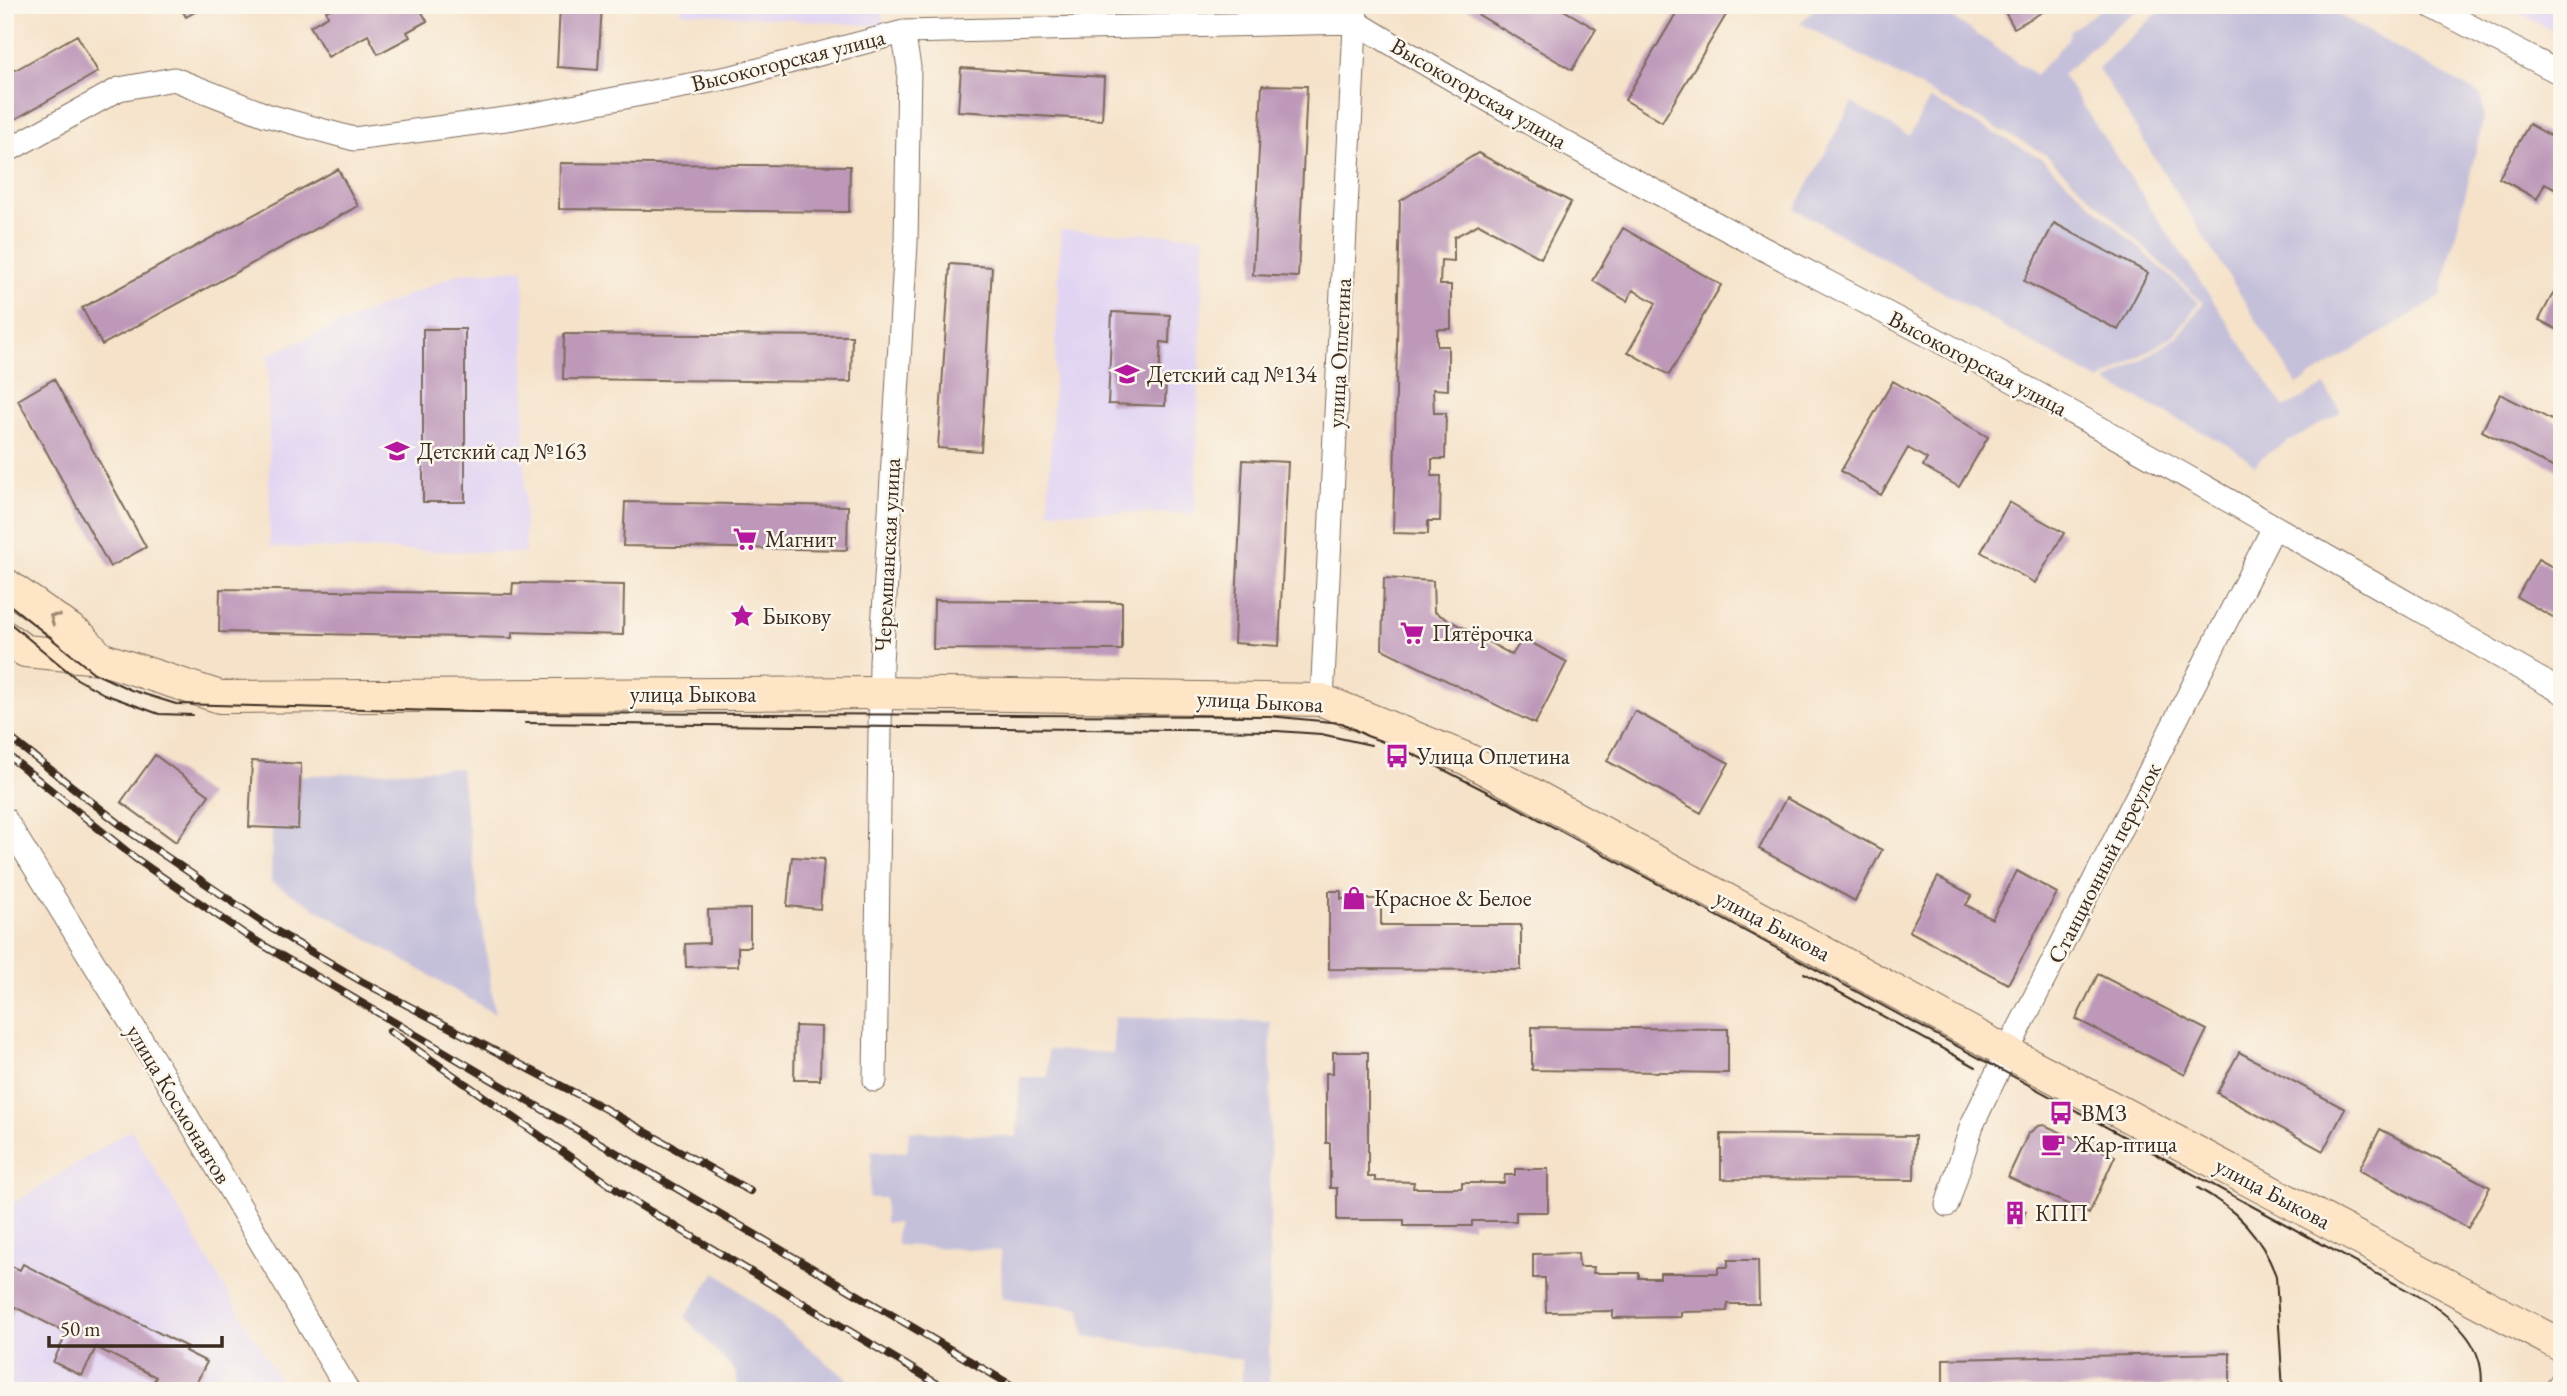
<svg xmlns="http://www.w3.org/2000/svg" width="2567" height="1396" viewBox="0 0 2567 1396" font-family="'EB Garamond',serif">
<rect width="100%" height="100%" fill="#fbf7ec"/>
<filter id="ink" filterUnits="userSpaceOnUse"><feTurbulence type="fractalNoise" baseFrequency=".0143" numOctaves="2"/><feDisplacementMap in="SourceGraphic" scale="14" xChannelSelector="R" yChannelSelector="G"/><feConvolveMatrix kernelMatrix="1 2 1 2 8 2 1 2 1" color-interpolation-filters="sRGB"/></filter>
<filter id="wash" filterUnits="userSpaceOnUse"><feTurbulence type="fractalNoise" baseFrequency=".00686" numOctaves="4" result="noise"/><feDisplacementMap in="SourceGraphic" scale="28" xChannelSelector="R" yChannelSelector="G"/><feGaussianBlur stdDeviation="1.57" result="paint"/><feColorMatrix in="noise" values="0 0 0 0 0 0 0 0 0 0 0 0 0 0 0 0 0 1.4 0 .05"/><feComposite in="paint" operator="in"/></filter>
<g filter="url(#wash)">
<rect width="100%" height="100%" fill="#f5e2c9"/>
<path fill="#e1d4f3" d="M 682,5 L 883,5 L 882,26 L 681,12 Z
M 2504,5 L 2562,5 L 2562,36 Z
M 1061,230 L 1204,236 L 1195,514 L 1048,511 Z
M 524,269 L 525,553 L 270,547 L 268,355 L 460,273 Z
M 131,1129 L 286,1391 L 5,1391 L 5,1209 Z"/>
<path fill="#c5c0da" d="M 1819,5 L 1944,5 L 1940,9 L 2036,75 L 2069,38 L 2070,31 L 2107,5 L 2145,5 L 2119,23 L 2062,75 L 2284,407 L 2325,386 L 2341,412 L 2263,456 L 2255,466 L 2233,448 L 2106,382 L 2178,337 L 2203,303 L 2045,154 L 1800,23 Z
M 2166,5 L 2321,5 L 2481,95 L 2484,117 L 2441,296 L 2297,385 L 2098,68 Z
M 1930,99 L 2041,158 L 2199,303 L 2174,335 L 2100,381 L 1795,209 L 1852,103 L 1909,136 Z
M 460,768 L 495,1014 L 271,882 L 273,777 Z
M 1114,1017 L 1271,1022 L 1269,1391 L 1242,1391 L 1242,1360 L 1084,1336 L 1081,1308 L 1002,1298 L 1001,1251 L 897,1245 L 897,1223 L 885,1223 L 885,1198 L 869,1198 L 872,1151 L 907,1152 L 909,1131 L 1017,1137 L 1020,1077 L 1048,1077 L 1048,1050 L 1113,1053 Z
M 716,1272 L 862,1391 L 739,1391 L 736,1373 L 685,1317 Z"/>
<g id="blocks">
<path fill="#bd98b9" d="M 179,5 L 207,5 L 186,17 Z
M 337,5 L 366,5 L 368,9 L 375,5 L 418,5 L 427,21 L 407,32 L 410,37 L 378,54 L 368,35 L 328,57 L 310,26 L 328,16 L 326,11 Z
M 560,5 L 602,5 L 598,70 L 557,67 Z
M 1462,5 L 1555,5 L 1596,29 L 1572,70 Z
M 1681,5 L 1732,5 L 1662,122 L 1625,100 Z
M 2001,5 L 2055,5 L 2014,28 Z
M 77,35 L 98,72 L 5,125 L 5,76 Z
M 961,68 L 1104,77 L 1102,120 L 958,111 Z
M 1262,85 L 1307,86 L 1298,277 L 1253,275 Z
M 2529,124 L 2562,142 L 2562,192 L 2545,183 L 2537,199 L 2499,178 Z
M 1478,153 L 1571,202 L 1541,258 L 1479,224 L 1454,237 L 1454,261 L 1441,260 L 1440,285 L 1451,285 L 1451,329 L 1437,329 L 1437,346 L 1448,346 L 1448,390 L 1433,389 L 1434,413 L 1446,413 L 1445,459 L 1432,459 L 1432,476 L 1441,476 L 1440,521 L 1428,521 L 1428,534 L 1393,533 L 1400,201 Z
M 560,163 L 850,166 L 849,212 L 559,209 Z
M 338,169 L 358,206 L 102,345 L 82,308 Z
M 2054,223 L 2148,273 L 2118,330 L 2024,281 Z
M 1623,228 L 1721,285 L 1669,375 L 1628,352 L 1656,303 L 1633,290 L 1627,301 L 1593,281 Z
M 950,264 L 992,267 L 981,451 L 938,448 Z
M 2558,284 L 2562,286 L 2562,332 L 2539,320 Z
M 1112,312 L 1170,315 L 1169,343 L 1161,342 L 1159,379 L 1166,380 L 1165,406 L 1108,404 Z
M 423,329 L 465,329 L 465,502 L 423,502 Z
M 564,334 L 852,336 L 851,382 L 563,379 Z
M 54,379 L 146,547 L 110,567 L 18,400 Z
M 1893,381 L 1988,437 L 1959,487 L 1923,466 L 1927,459 L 1908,448 L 1881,495 L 1841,471 Z
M 2500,394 L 2562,425 L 2562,472 L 2482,431 Z
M 1243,460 L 1288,462 L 1279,646 L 1234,643 Z
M 625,502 L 848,506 L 847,550 L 623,546 Z
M 2009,502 L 2064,533 L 2035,583 L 1981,552 Z
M 2538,559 L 2562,572 L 2562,622 L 2517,597 Z
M 1384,578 L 1433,581 L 1434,612 L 1512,655 L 1523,638 L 1567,662 L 1535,724 L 1382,649 Z
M 513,583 L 624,585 L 623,635 L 512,632 L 512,638 L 219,632 L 220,589 L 512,594 Z
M 934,600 L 1122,602 L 1122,650 L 933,649 Z
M 1635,711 L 1729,763 L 1701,813 L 1607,761 Z
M 155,755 L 209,795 L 176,842 L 121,802 Z
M 252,761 L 301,764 L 298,829 L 249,827 Z
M 1786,798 L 1882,850 L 1855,901 L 1759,849 Z
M 792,857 L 824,859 L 820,909 L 787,906 Z
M 2017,871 L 2057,893 L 2008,984 L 1909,931 L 1938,877 L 1972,895 L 1966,905 L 1992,919 Z
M 1329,891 L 1341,891 L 1341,899 L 1381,899 L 1381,925 L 1521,925 L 1521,970 L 1329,969 Z
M 750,909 L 750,947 L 738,947 L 738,966 L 686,967 L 685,944 L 709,943 L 708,910 Z
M 2098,974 L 2207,1030 L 2185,1075 L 2076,1019 Z
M 795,1026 L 821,1027 L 820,1080 L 794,1080 Z
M 1532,1027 L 1728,1029 L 1728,1073 L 1532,1070 Z
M 1333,1052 L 1368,1052 L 1368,1177 L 1375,1177 L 1375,1181 L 1414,1182 L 1413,1188 L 1462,1188 L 1462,1183 L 1504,1183 L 1505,1175 L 1515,1175 L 1515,1169 L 1548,1169 L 1548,1212 L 1516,1212 L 1516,1221 L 1472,1221 L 1472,1226 L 1404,1226 L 1404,1220 L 1337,1220 L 1337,1188 L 1330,1188 L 1330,1143 L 1326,1143 L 1326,1073 L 1333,1073 Z
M 2239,1052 L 2345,1109 L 2323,1151 L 2217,1093 Z
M 2044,1125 L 2115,1156 L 2089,1214 L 2008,1177 L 2028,1134 L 2038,1126 Z
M 2380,1129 L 2490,1187 L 2468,1228 L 2359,1170 Z
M 1721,1134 L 1915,1136 L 1914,1180 L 1721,1179 Z
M 2011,1204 L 2026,1211 L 2020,1223 L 2005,1215 Z
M 1578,1253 L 1579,1267 L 1594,1267 L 1593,1273 L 1639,1273 L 1639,1278 L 1660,1278 L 1660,1273 L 1718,1273 L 1718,1267 L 1728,1267 L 1728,1260 L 1758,1260 L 1759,1304 L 1728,1304 L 1727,1311 L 1681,1312 L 1681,1317 L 1613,1318 L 1613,1311 L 1546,1312 L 1545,1278 L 1533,1278 L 1533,1254 Z
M 5,1263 L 20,1270 L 23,1264 L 187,1347 L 185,1351 L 207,1362 L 192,1391 L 149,1391 L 156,1377 L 96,1347 L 82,1376 L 53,1362 L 67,1333 L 15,1307 L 7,1324 L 5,1323 Z
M 2230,1353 L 2230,1385 L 1943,1390 L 1943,1359 Z"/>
</g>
</g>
<g filter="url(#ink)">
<use href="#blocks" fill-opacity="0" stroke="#7c6a5a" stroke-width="2"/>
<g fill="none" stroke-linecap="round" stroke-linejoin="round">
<g stroke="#7c6a5a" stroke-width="25">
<path id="street" d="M 2429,5 L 2562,74
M 5,152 L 119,89 L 174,79 L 266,115 L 354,139 L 513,118 L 732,77 L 903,32 L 1356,22 C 1565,150 1785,258 2001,374 C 2190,476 2375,585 2562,692
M 1322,700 L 1356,5
M 5,819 L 163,1075 L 348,1391
M 875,1080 L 881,663 L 906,243 L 909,67 L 903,32
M 1947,1205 L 1972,1125 L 2007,1052 L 2274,527
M 2556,1391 L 2562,1381"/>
</g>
<g stroke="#7c6a5a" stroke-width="34">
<path id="secondary" d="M 5,584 L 82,638 L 100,658
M 5,637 L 25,651 L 100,658 L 220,697 L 880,693 L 1322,700 L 1467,759 L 2007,1052 L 2562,1346"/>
</g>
<use href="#street" stroke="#fff" stroke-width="23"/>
<use href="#secondary" stroke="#fde5c5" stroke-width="32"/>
<path stroke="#3b2a1e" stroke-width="2" d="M 5,601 L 94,673 L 131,690 L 176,704 L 513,713 L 1269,716 L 1342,723 L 1367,736 L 1401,748 L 1509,803 L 2425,1300 C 2458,1322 2487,1347 2481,1391
M 5,619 L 77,679 L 104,694 L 159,714 L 193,715
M 525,723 L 1277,731 L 1321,734 L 1371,745
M 1804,973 L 1976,1067
M 2198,1188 C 2236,1209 2261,1235 2276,1276 L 2283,1391"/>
<g stroke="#3b2a1e" stroke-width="8">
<path id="rail" d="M 5,734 L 130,832 L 271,928 L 361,981 L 600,1106 L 750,1191
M 5,753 L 135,858 L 246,935 L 1021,1391
M 390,1031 L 633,1201 L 949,1391"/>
</g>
<use href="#rail" stroke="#fbf7ec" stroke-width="5" stroke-dasharray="16" stroke-linecap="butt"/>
</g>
<defs><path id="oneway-chevron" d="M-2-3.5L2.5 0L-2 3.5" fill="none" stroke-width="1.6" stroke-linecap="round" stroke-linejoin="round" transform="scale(1.75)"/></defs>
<use stroke="#9c8872" href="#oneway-chevron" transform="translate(54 618) rotate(-145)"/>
</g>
<defs>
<g id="school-bare" transform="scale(1.89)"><path d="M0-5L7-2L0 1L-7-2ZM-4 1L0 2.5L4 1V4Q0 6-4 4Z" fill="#b5179e" stroke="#fbf7ec" stroke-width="2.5" paint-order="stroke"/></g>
<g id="supermarket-bare" transform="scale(1.89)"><path d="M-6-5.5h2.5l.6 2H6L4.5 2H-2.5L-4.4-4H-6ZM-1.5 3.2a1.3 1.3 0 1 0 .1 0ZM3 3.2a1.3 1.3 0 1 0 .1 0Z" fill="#b5179e" stroke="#fbf7ec" stroke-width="2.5" paint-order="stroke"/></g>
<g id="sight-bare" transform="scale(1.89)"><path d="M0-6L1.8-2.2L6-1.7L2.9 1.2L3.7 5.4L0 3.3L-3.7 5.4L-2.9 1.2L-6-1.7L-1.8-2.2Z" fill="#b5179e" stroke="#fbf7ec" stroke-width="2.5" paint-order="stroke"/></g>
<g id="bus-bare" transform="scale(1.89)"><path d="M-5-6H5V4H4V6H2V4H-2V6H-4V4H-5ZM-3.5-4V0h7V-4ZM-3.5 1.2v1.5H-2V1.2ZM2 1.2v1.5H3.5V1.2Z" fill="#b5179e" stroke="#fbf7ec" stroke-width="2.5" paint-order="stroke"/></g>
<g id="shop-bare" transform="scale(1.89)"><path d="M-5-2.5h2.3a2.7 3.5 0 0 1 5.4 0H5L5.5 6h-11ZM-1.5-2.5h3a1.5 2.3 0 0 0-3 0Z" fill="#b5179e" stroke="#fbf7ec" stroke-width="2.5" paint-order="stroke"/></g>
<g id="cafe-bare" transform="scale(1.89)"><path d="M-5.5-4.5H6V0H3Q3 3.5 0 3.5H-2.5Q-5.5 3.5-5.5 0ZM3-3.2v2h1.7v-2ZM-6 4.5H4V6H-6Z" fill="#b5179e" stroke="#fbf7ec" stroke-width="2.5" paint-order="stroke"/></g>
<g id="building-bare" transform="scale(1.89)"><path d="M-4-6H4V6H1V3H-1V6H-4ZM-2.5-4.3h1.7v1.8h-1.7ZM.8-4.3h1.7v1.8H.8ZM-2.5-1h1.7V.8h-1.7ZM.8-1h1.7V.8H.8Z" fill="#b5179e" stroke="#fbf7ec" stroke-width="2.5" paint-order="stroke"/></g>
</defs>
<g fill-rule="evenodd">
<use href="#school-bare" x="1127" y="374"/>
<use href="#school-bare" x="397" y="451"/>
<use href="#supermarket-bare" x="745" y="539"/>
<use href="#sight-bare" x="742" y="616"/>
<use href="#supermarket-bare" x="1412" y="633"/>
<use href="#bus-bare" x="1397" y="756"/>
<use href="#shop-bare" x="1354" y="898"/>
<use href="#bus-bare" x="2061" y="1113"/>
<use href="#cafe-bare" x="2053" y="1144"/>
<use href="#building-bare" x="2015" y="1213"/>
</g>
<g text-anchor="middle" stroke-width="5" stroke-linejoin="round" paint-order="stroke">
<g font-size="23" fill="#3b2a1e" stroke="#fbf7ec">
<text transform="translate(788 60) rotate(-14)" y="8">Высокогорская улица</text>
<text transform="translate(1479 93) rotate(30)" y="8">Высокогорская улица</text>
<text transform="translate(1339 353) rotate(-87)" y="8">улица Оплетина</text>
<text transform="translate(1978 363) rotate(28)" y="8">Высокогорская улица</text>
<text transform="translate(887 555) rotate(-87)" y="8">Черемшанская улица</text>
<text x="693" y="702">улица Быкова</text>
<text transform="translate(1260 701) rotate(3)" y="8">улица Быкова</text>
<text transform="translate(2104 863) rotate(-63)" y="8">Станционный переулок</text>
<text transform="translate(1773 925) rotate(28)" y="8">улица Быкова</text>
<text transform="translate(179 1104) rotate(59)" y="8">улица Космонавтов</text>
<text transform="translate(2273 1193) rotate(28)" y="8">улица Быкова</text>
</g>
<g font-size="23" fill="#3b2a1e" stroke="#fbf7ec" text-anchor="start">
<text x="1147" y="382">Детский сад №134</text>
<text x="417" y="459">Детский сад №163</text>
<text x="765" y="547">Магнит</text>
<text x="762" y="624">Быкову</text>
<text x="1432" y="641">Пятёрочка</text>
<text x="1417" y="764">Улица Оплетина</text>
<text x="1374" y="906">Красное &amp; Белое</text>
<text x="2081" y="1121">ВМЗ</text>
<text x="2073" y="1152">Жар-птица</text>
<text x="2035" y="1221">КПП</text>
</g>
</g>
<rect width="2567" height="1396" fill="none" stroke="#fbf7ec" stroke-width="28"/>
<path d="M49 1336v10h173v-10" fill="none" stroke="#3b2a1e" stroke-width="3.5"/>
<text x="60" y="1336" font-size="21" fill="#3b2a1e" stroke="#fbf7ec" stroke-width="5" paint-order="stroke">50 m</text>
</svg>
